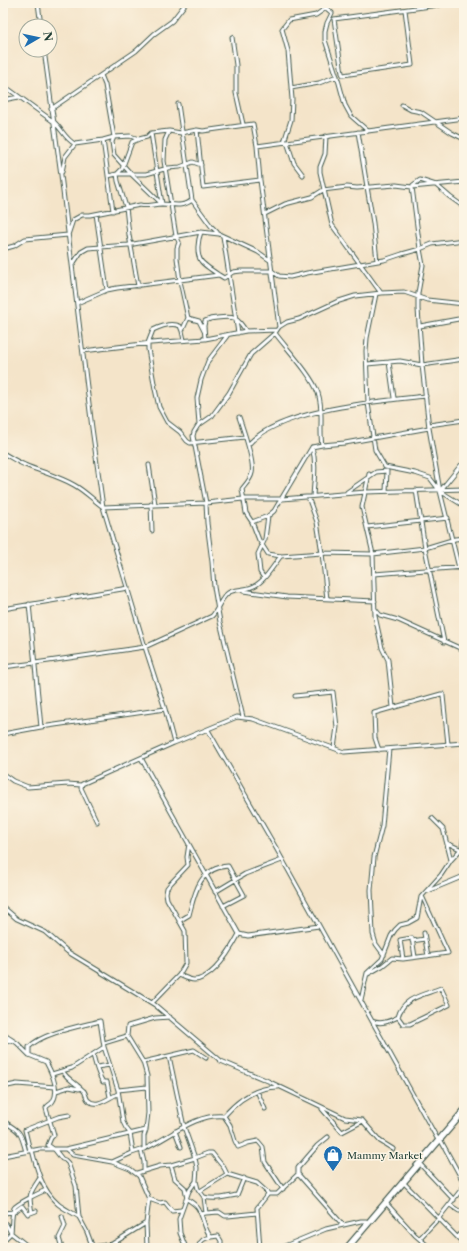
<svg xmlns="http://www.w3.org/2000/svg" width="467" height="1251" viewBox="0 0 467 1251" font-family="'Libre Caslon Text',serif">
<rect width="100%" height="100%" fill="#fcf5e5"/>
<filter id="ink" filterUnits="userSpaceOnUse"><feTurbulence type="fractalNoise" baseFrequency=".025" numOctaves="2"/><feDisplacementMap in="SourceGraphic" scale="8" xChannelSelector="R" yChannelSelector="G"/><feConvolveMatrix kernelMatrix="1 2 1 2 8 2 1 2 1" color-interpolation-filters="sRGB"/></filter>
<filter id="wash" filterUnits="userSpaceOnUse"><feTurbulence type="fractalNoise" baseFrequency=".012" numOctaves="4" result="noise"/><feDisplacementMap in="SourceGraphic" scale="16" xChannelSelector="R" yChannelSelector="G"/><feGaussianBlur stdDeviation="0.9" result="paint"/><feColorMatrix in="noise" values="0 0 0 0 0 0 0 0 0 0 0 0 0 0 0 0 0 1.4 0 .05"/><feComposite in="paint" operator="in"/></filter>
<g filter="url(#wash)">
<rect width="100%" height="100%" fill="#f4e4c9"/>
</g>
<g filter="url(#ink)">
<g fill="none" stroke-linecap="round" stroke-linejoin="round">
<g stroke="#3f564a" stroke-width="5">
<path id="street" d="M 38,3 L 41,26
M 324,3 L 325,7 L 332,13 L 327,23 L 325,31 L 325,40 L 339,83 L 345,105 L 351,116 L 368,131
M 405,10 L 412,65 L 343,75 L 342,73 L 334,19 L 453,3
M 232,37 L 236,65 L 236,93 L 243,124
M 44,50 L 61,175 L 92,428 L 103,507 L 145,647 L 165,709 L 174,743
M 101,75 L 105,85 L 114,137 L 112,142 L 114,155 L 132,175 L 162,204
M 3,85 L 54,122 C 62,129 65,139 75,144
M 291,88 L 319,83 L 337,76
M 3,100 L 19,97
M 178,104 L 192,200 L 211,226 L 217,232
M 402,105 L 411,110 L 421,112 L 452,133 L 464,139
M 51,109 L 136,51 L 154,34 L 172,21 L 186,3
M 197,130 L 203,187 L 260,180
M 169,131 L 165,140 L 164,161 L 176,236 L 179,242 L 177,248 L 177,258 L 180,281 L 188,318 L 199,321 L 204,331
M 358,132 L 373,223 L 377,261
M 151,133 L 162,204
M 326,136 L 325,154 L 320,167 L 320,172 L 332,225 L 381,293
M 103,140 L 113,211
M 284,142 L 291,120 L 292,99 L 288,51 L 282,29 L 289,20 L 316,15 L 326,8
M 287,142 L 294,163 L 303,175
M 257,146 L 464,118
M 62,172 L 65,157 L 75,144 L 103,140 L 114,137 L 130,136 L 139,139 L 147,137 L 151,133 L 169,131 L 181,133 L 197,130 L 203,131 L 253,124 L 257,146 L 260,180 L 279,327 L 277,330 L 246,331 L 205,339 L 151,343 L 83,351
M 108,176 L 117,174 L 146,174 L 168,168 L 180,167 L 193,162 L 201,165
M 413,185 L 420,180 L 436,185 L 450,197 L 464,207
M 412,187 L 420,249 L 432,244 L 464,240
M 96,214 L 107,290
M 265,214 L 285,204 L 312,197 L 323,190 L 347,187 L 357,188 L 396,185 L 412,187 L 464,182
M 201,232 C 198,240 196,253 201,261 C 203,264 216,273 219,275
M 223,236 L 238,333
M 3,249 L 14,246 L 25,239 L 68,235 L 73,220 L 82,215 L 90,215 L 140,205 C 148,207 153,204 162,204 C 172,204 183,208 192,200
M 73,264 L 81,252 L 88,248 L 128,245 L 201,232 L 219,234 L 258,252 L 271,261
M 138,286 L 129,235 L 126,207 L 118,181 L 117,174 L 122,169 L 132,142 L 139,139
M 376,294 L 367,338 L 366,351 L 368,403 L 375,450 L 385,467 L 415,473 L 430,478 L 440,491 L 464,506
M 77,303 L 107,290 L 117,288 L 219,275 L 224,278 L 233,272 L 241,271 L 272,271 L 279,276 L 290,277 L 307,273 L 384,260 L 402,254 L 420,249 L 423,265 L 418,293 L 418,309 L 422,365 L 429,428 L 440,491 L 459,568
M 420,326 L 464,318
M 279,327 L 287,322 L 299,319 L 336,302 L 355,296 L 381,293 L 404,292 L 427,300 L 464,304
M 277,330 L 275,333 C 286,348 312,375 318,393 C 324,410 319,428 322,445 L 312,447 C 317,464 314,480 313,496
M 182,331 L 180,326 C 171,322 161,326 153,330 L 148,343 L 148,349 L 155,389 L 159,407 L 167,422 L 180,432 L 187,441 L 190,443 L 245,437
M 227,336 L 208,361 L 201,380 L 197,398 L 199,424 L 194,432 L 193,436 L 206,503 L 207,523 L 212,562 L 214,587 L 220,622 L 243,717
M 205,339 L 204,326 L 205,321 C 209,319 212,318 217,318 C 235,316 237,317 246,331
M 184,340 L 182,331 L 188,318
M 389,362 L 394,398
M 367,364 L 400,361 L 422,365 L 464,359
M 239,417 C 243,429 255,462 252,473 C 251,479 246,484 242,489 L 246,513 L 252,522 L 259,540 L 268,554 L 281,556 L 322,553 L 373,554 L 425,548 L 455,539 L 464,538
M 199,425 L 212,416 L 229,393 L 251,354 L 275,333
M 429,425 L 464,420
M 248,445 C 278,409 381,401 426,396
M 322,445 L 345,443 L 429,428
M 3,453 C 10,457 17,462 25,465 C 41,472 58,476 74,485 C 85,491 93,500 103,507 L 206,503 L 243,499 L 282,499 L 366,492 L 464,489
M 149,465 L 155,504
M 369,474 L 362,507 L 373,554 L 375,616 L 382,648 L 388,660 L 393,707
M 416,490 L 425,548 L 444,642
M 386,491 L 387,471
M 440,491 L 461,465 L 464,464
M 347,492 L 376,472 L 387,471
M 308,497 L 317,522 L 322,553 L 327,599
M 151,504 L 152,531
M 252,522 L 268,516 L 274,511 L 312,447
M 367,527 L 448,518
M 374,574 L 464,567
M 264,578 L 260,572 L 258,554 L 265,539 L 268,516
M 243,591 L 287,597 L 375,601
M 29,604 L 41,727
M 3,609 L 128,588
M 375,609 L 380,615 L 398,620 L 464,650
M 3,667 L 35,663 L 145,647 L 212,616 C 218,610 220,599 228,593 C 233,589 242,590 249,588 C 263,585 272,567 281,556
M 295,696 L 333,692 L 337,727 L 334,748
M 208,730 L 276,848 L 438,1140
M 3,734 L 41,727 L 165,709
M 379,750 L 375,738 L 374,713 L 441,694 L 443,694 L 443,696 L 448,744
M 141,758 L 239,934 L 248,936 L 319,926
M 3,774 L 13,781 L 28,787 L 68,784 L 81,785
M 464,784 L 464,816
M 432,818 L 443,829 L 451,860
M 97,822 L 81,788 L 82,784 L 174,743 L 237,717 L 253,719 L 344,752 L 464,743
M 447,843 L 464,851
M 428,891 L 464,876
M 215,892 L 245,874 L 282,860
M 3,907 L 17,919 L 45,932 L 68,952 L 155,1005 L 221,1061 L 268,1081 L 345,1118 L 362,1120 L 380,1141 L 393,1149
M 179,921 L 189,915 C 195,892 199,868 228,866 L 244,895 L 223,906
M 424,933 L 428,956
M 412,941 L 425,939
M 384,955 L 376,944 L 373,934 L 371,890 L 374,857 L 382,826 L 389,749
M 403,959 L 400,940 L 412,938 L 415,957
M 368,974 L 382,966 L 392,958 L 403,959 L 448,953 L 422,896
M 179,975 L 186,963 L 185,931 L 167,899 L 166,893 L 167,888 L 171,883 L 188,865 L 187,857 L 189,844
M 361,1000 L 367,973 L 382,959 L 391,936 L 395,930 L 400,925 L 408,923 L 417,918 L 421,897 L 441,875 L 451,860 L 462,848 L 464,833
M 152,1003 L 179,975 C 184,977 190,980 194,980 C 213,979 231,949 239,934
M 372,1021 C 381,1025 390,1021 398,1017 L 403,1024 L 410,1024 L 449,1005 L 441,988 C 424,995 403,997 398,1017
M 3,1034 L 17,1043 L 29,1055 L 46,1062 C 52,1073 60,1090 53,1101 C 52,1104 47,1105 46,1108 C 46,1110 53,1130 54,1135 L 51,1138 L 48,1145 L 55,1150 L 62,1159 L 65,1160 L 68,1163 L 76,1186 L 79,1217 L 87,1232 L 93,1248
M 3,1040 L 11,1041
M 104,1043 L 127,1036
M 29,1055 L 29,1047 C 42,1033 81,1026 100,1021 L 104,1047 L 118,1090 L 123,1122 L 126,1128 L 130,1133 L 133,1152
M 93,1055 C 96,1065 97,1073 103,1082 L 107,1082 L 110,1097
M 169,1056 L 184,1127 L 195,1158 L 197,1168 L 196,1181 L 189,1191 L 179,1219 L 180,1233 L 186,1248
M 143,1062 L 194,1050 L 206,1058
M 3,1065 L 3,1091
M 97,1067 L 110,1065
M 63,1072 C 68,1079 71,1080 77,1085 C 79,1086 82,1090 84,1091 C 86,1094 86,1098 88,1100 C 97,1109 109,1097 118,1094
M 52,1074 L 72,1068 L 104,1047
M 3,1087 L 17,1084 L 55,1087
M 118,1090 L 147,1087
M 56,1091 L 69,1087 L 79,1089
M 257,1091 L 265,1109
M 322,1109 L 342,1132 L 363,1121
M 224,1116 C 238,1100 256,1087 278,1087
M 3,1121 C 20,1131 21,1132 26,1152
M 175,1131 L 181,1147
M 440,1139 L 464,1183
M 66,1149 L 73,1155 L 112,1162 L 130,1169 L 139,1176 L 149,1199 L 146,1223 L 147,1248
M 144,1149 C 169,1138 196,1113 224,1116 L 230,1125 L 235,1141 L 238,1147 L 248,1143 L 258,1141 L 263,1147 L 265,1162 L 283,1189
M 32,1150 C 37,1170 42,1190 58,1204 C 64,1209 72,1212 79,1217
M 30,1151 L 25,1130 L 58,1117 L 69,1115
M 3,1156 L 40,1149 L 66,1149 L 146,1130
M 112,1162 L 132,1153 L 141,1150
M 419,1163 L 454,1200
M 171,1165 L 175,1179 L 185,1188 L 187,1199 C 191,1202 197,1205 199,1210 C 204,1219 204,1229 211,1237 L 218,1236 L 221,1241 L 221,1248
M 144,1171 L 144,1162 L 141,1150 L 144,1149 L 144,1136 L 146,1130 L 148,1113 L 147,1076 L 143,1062 L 127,1036 L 128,1026 L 155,1018 L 170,1017
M 137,1173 L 160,1166 L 171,1165 L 195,1158 L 208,1153 L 212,1153 L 224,1168 L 227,1174 L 257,1183 L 267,1192 L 268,1194 L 257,1208 L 260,1248
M 298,1174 L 343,1225
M 196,1181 L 198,1189 L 204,1197 L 206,1213 L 201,1214
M 403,1182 L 464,1244
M 200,1191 L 227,1174
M 268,1194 L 277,1194 L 298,1174 L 298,1168 L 317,1146 L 328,1137
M 204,1197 C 215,1200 226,1197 237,1195 L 244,1178
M 149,1199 L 160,1203 L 165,1202 L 172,1211 L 181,1210
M 386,1203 L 415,1235 L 430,1248
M 450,1205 L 459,1211 L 464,1211
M 32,1212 C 28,1194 30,1193 40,1178
M 3,1213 L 14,1212 L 22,1206 L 28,1214 L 36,1211
M 206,1213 L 219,1212 L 225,1216 L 228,1216 L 257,1213
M 3,1222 L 6,1224 L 11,1233 L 30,1248
M 458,1237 L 464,1230
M 420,1238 L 438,1219 L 464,1186
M 3,1241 L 11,1233 C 12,1225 11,1216 14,1208 C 16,1204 41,1192 46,1190
M 92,1247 L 112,1244 L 146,1223
M 62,1248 L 59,1238 L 65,1226 L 62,1216
M 197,1248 L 198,1247 C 201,1240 204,1238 211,1237
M 280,1248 L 326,1229 L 361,1221 L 366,1221 L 369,1223
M 459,1248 L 464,1244"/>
</g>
<g stroke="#3f564a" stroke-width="8">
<path id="highway" d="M 347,1248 L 464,1111"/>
</g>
<use href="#street" stroke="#fff" stroke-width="3"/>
<use href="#highway" stroke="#fff" stroke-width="5.5"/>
</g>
</g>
<defs>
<g id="shop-pin" transform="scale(1)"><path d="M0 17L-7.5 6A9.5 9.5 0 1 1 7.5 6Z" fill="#1f6fb2" stroke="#fcf5e5"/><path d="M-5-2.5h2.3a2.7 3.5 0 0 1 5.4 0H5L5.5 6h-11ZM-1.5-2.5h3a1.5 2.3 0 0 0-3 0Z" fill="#fff"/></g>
</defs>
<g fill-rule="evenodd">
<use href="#shop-pin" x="333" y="1155"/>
</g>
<g text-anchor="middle" stroke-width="3" stroke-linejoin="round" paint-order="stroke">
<g font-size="10" fill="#1f3d34" stroke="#fcf5e5" text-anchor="start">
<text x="347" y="1159">Mammy Market</text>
</g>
</g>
<rect width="467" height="1251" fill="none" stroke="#fcf5e5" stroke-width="16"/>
<g transform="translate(38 38) rotate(81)"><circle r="19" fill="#fcf5e5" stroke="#a4ab9e"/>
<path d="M0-3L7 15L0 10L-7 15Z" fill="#1f6fb2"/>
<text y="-6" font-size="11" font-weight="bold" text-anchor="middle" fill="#1f3d34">N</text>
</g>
</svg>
